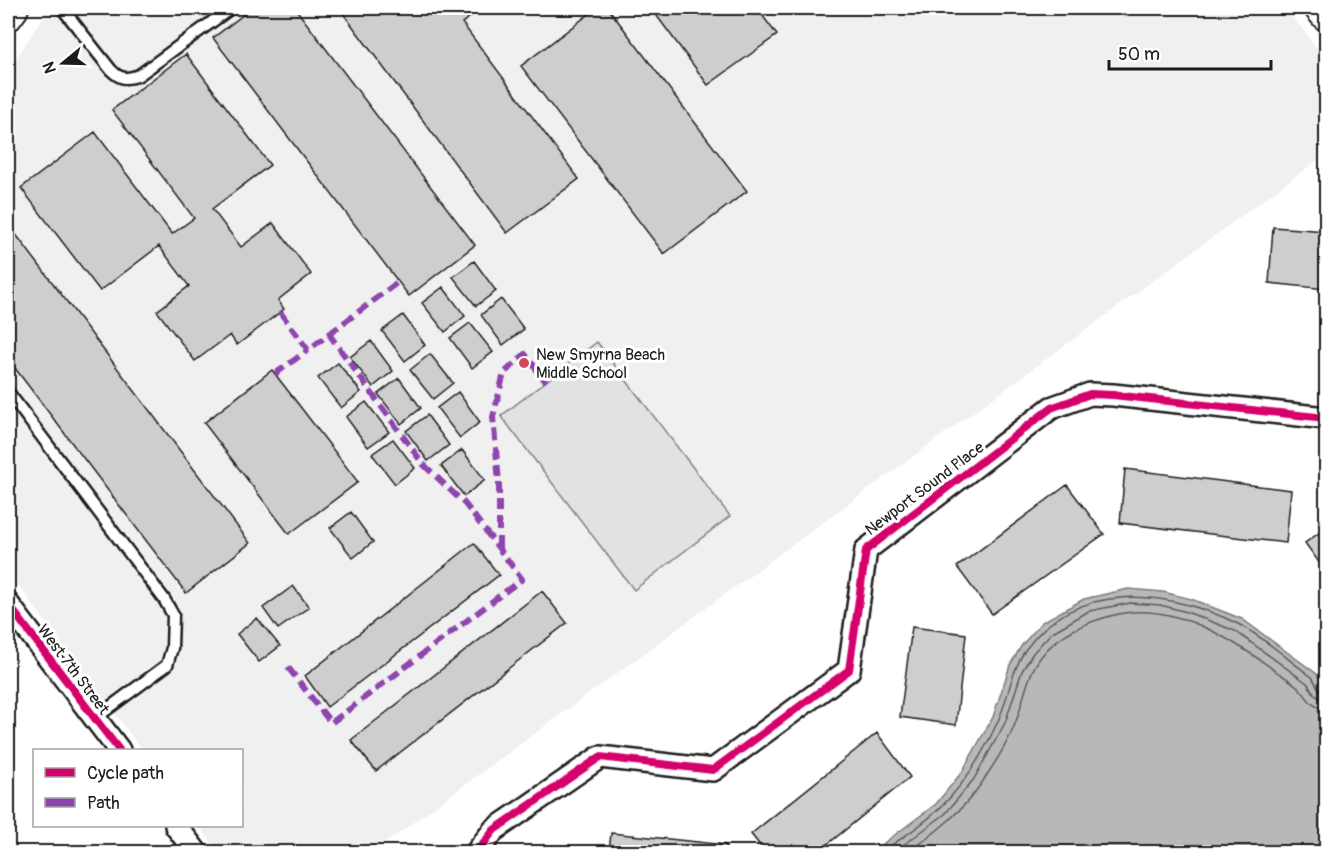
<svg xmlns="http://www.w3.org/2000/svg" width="1334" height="860" viewBox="0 0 1334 860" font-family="Pangolin,sans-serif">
<rect width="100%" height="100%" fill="#fff"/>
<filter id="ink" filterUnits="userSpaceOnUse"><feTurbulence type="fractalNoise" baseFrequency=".0167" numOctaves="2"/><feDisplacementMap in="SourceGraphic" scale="12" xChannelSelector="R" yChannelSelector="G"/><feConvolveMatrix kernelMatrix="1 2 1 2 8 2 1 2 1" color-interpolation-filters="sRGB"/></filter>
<g filter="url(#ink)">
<path fill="#f0f0f0" d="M 49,8 L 1286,8 L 1326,60 L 1326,154 L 373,852 L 219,852 L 199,826 L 242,826 L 242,750 L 142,750 L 8,572 L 8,71 Z"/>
<path fill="#e2e2e2" stroke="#7f7f7f" stroke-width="1.5" d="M 597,342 L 730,516 L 634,590 L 501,416 Z"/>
<path fill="#b8b8b8" stroke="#7a7a7a" stroke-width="1.5" d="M 1128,589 L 1163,592 L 1191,599 L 1242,619 L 1317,674 L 1326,690 L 1326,852 L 872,852 L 936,804 L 962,772 L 993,717 L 1010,665 L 1022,645 L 1042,622 L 1084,599 Z"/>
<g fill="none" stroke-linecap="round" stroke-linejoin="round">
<path stroke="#5a5a5a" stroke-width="1.5" d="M 882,852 C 901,838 923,825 940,808 C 964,785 984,752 998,721 C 1009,697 1011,671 1026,649 C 1076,579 1170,590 1238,624 C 1264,637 1288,660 1312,677 L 1319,689 L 1326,692
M 894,852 L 945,814 L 974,779 L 1005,723 L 1022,671 L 1033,653 L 1051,633 L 1089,611 L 1130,603 L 1160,605 L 1187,612 L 1235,631 L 1307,683 L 1316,696 L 1326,699
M 909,852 C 936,832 962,812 981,784 C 993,766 1007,745 1015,724 C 1021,709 1024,692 1030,677 C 1044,639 1083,622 1119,614 C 1174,602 1231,639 1273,669 C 1281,675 1292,681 1299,688 C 1309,698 1310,708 1326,708"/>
</g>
<path fill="#cecece" stroke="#1c1c1c" stroke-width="1.5" d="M 252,8 L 295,8 L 475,245 L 409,296 L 213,38 Z
M 339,8 L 482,8 L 462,23 L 579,179 L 507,233 Z
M 597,8 L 608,8 L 747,191 L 664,254 L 521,66 Z
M 651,8 L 757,8 L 777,35 L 708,85 Z
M 186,54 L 270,165 L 212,209 L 241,247 L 273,223 L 311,274 L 278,300 L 284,309 L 237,345 L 230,335 L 195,361 L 157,311 L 189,286 L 159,246 L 100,291 L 21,188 L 95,132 L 172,234 L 194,218 L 112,110 Z
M 8,224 L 250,543 L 186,593 L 8,359 Z
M 1273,227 L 1326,231 L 1326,289 L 1269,283 Z
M 474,261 L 496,291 L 476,306 L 453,277 Z
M 443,287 L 465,316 L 445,332 L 422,303 Z
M 501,299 L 524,329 L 503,345 L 481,315 Z
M 403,315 L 425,345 L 405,361 L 382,331 Z
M 470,323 L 493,352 L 472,368 L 450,338 Z
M 371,341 L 393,371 L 373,387 L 350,357 Z
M 430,354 L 453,383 L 433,399 L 410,370 Z
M 338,363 L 361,392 L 341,408 L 318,378 Z
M 272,370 L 358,482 L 289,534 L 204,423 Z
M 399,378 L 421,408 L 401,424 L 378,394 Z
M 458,392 L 480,422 L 460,438 L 437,408 Z
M 366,402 L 389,432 L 368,447 L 346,417 Z
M 427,415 L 449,445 L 428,461 L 406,431 Z
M 393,439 L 415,468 L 395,484 L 372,454 Z
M 462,450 L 485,480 L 464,496 L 441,466 Z
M 1125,469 L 1291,490 L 1286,543 L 1120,523 Z
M 1067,485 L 1104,534 L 992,614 L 957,567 Z
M 351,512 L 373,542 L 353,558 L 330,528 Z
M 1326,528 L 1326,572 L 1305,543 Z
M 474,543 L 499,575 L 327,707 L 305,676 Z
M 293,586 L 309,607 L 278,629 L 263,608 Z
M 542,591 L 567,623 L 376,771 L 351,740 Z
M 257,618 L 280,646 L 259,662 L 237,634 Z
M 912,627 L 966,634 L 956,725 L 900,717 Z
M 877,733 L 910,777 L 818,852 L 765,852 L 751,834 Z
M 611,833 L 726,845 L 726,852 L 609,852 Z"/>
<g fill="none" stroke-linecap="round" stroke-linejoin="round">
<g stroke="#1c1c1c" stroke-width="15">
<path id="lane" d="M 62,8 L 111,70 C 120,79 126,80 139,75 L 231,8
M 8,392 L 164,599 L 173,615 L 172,648 L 167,665 L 94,719"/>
</g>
<g stroke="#1c1c1c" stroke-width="26">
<path id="street" d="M 8,604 L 119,750
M 176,826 L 196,852
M 477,852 L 494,830 L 600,757 L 713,770 L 849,670 L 866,550 L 1051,408 L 1090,394 L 1113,395 L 1326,418"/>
</g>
<g stroke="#1c1c1c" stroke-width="34">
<path id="secondary" d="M 1320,8 L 1326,15
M 8,15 L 13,8"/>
</g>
<use href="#lane" stroke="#fff" stroke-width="10"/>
<use href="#street" stroke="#fff" stroke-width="21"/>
<use href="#secondary" stroke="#fff" stroke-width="30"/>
<path stroke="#8e44ad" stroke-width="6" stroke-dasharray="12 6" stroke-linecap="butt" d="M 280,312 L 308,350 L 329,334 L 423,464 L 465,504 L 522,579 L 331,723 L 287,666
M 329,334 L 398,282
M 275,374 L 308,350
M 499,549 L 499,482 L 493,417 L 504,373 L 525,354 L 546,382"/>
<g stroke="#fff" stroke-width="11">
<path id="cycleway" d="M 8,604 L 119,750
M 477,852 L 494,830 L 600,757 L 713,770 L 849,670 L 866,550 L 1051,408 L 1090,394 L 1113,395 L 1326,418"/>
</g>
<use href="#cycleway" stroke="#d6006c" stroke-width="8"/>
</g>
</g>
<circle fill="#d1495b" stroke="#fff" stroke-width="2" cx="524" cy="363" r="6"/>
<g text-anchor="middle" stroke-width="6" stroke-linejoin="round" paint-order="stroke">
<g font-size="16" fill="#1c1c1c" stroke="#fff" text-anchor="start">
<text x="536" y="360">New Smyrna Beach<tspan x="536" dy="18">Middle School</tspan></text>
</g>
<g font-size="16" fill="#1c1c1c" stroke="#fff">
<text transform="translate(924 488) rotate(-37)" y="6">Newport Sound Place</text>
<text transform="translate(74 669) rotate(53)" y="6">West 7th Street</text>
</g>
</g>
<rect width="1334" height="860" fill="none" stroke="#fff" stroke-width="30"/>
<rect x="15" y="15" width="1304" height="830" fill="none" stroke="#1c1c1c" stroke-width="2" filter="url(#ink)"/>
<rect x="33" y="749" width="210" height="78" fill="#ffffff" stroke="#a4a4a4" stroke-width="1.5"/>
<rect x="45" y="768" width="30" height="9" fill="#d6006c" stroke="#a4a4a4" stroke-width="1.5"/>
<text x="87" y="779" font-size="18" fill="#1c1c1c">Cycle path</text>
<rect x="45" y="798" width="30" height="9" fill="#8e44ad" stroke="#a4a4a4" stroke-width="1.5"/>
<text x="87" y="809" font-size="18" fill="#1c1c1c">Path</text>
<g transform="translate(63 63) rotate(251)" stroke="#ffffff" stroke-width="4.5" paint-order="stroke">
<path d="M0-4.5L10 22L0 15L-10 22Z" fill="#1c1c1c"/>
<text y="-9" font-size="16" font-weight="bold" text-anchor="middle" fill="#1c1c1c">N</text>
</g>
<path d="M1109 60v9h162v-9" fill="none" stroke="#1c1c1c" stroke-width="3"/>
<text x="1118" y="60" font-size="18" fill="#1c1c1c" stroke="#ffffff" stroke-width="4.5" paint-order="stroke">50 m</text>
</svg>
